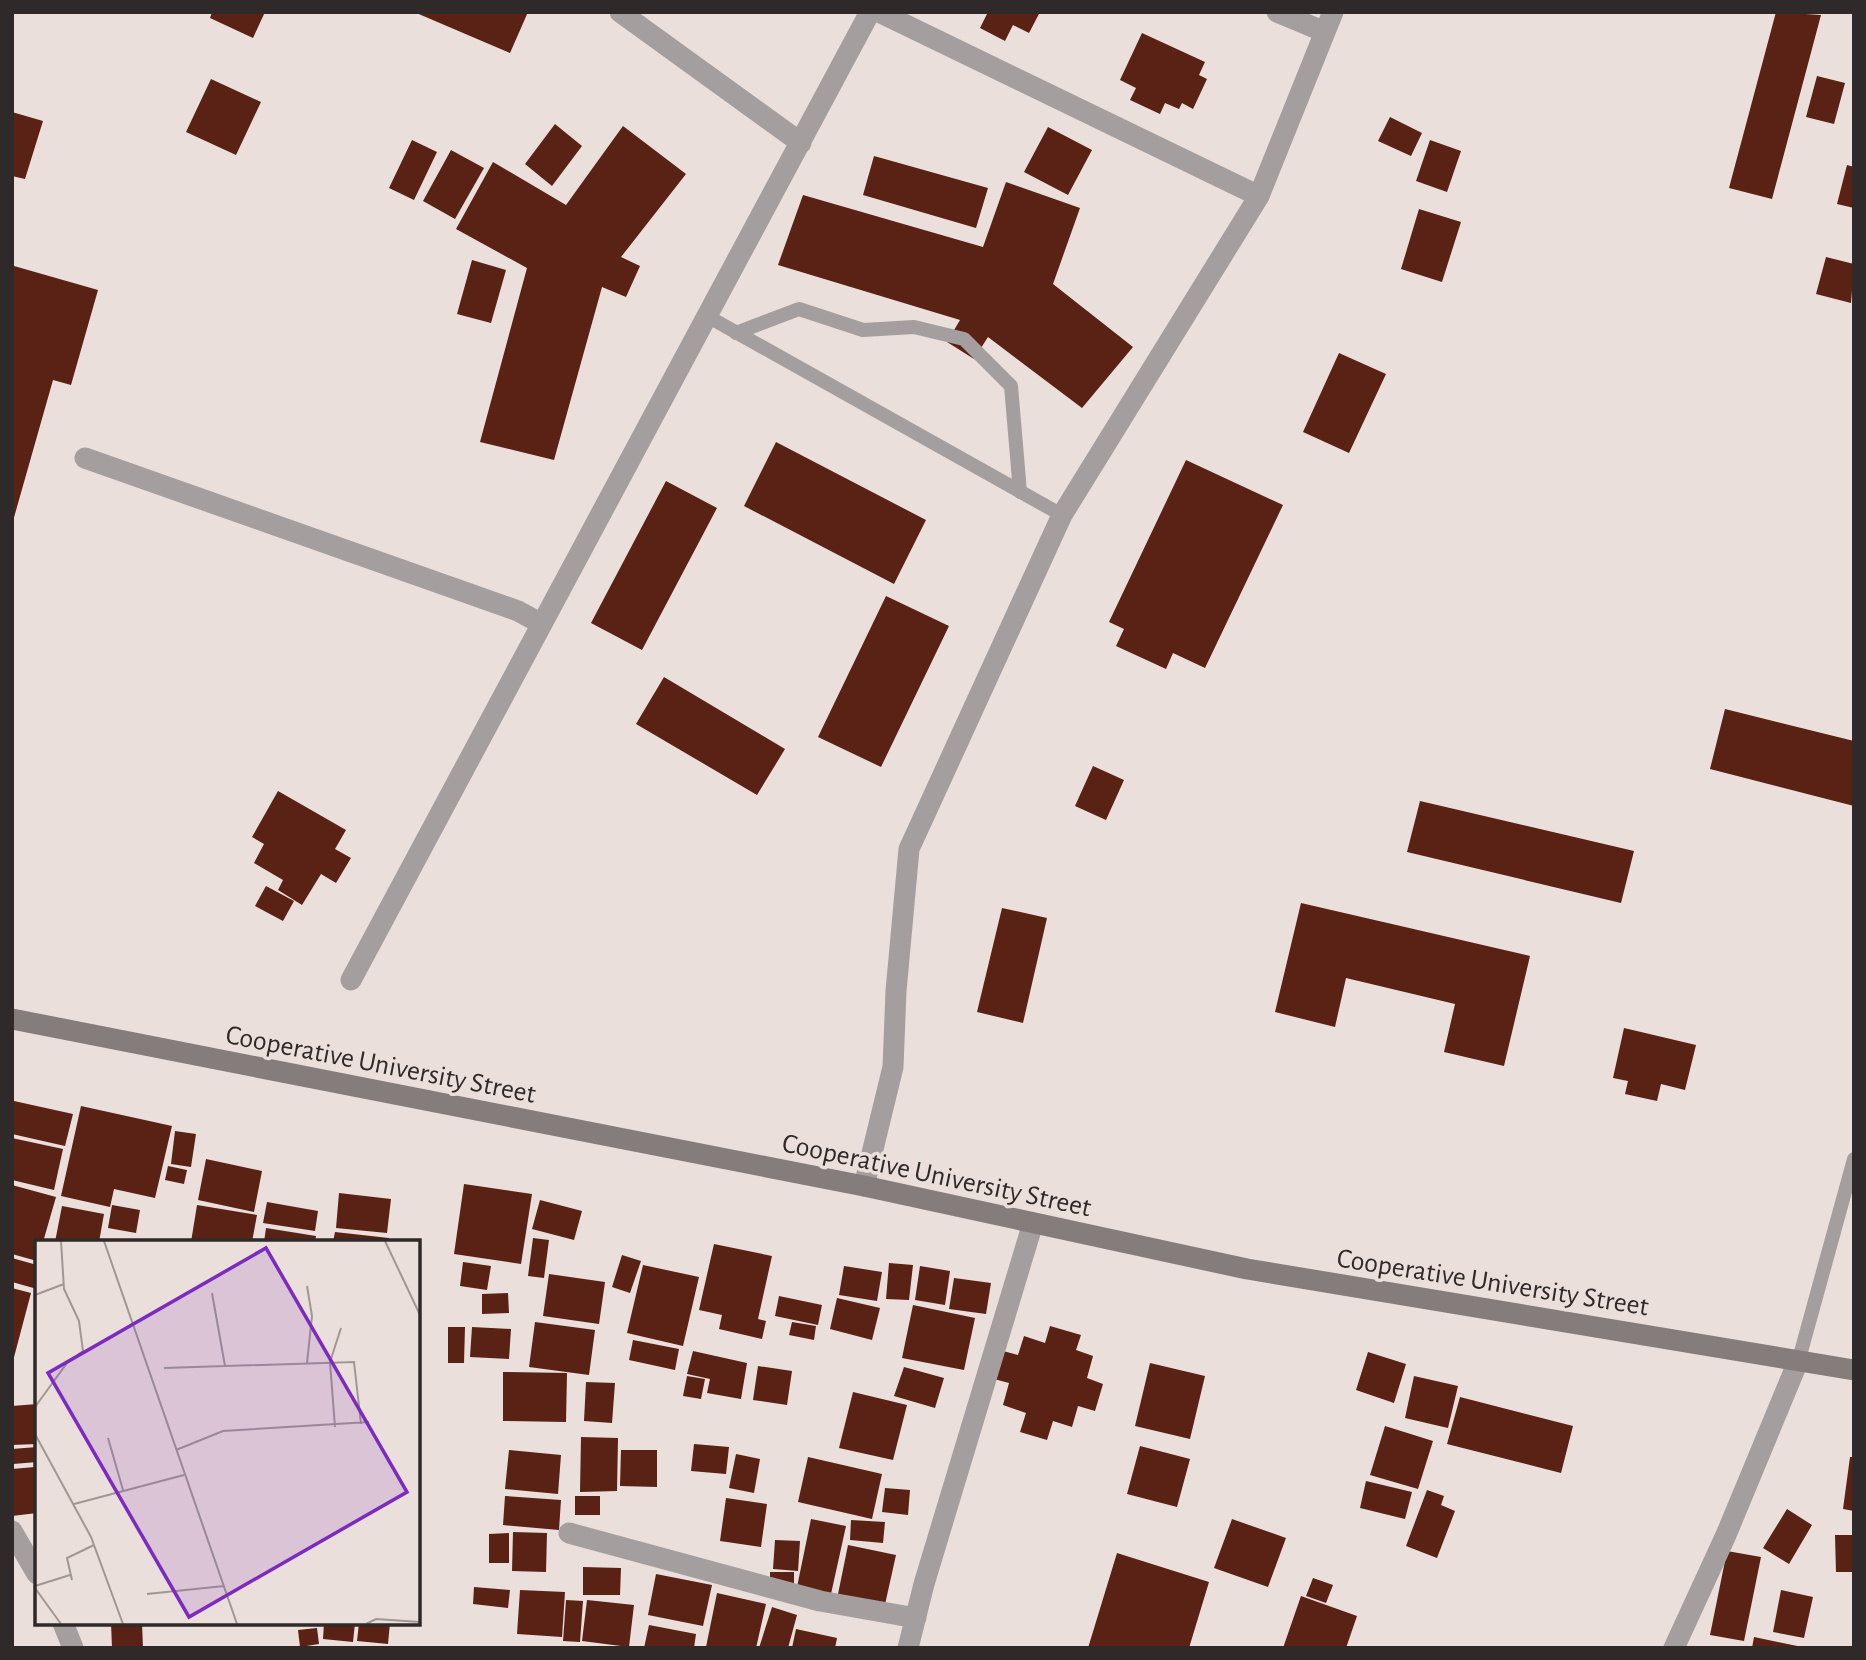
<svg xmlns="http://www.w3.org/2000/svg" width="1866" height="1660" viewBox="0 0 1866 1660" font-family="'Alegreya Sans',sans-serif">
<rect width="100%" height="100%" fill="#ebdfdb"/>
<path fill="#5a2115" d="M 212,12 L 265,12 L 253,38 L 210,18 Z
M 414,12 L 528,12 L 510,53 Z
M 988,12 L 1040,12 L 1029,33 L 1013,25 L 1005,41 L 980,28 Z
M 1776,12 L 1821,15 L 1772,199 L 1729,188 Z
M 1142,33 L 1205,62 L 1199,75 L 1207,79 L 1193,109 L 1182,103 L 1179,109 L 1165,103 L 1160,114 L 1130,100 L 1136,88 L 1120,80 Z
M 1817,76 L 1845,83 L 1834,124 L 1806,117 Z
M 211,79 L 261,102 L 236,155 L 186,132 Z
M 12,112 L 43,121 L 25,179 L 12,176 Z
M 1390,117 L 1422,133 L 1411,156 L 1378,141 Z
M 555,124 L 582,146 L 552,186 L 525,164 Z
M 623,126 L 686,174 L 621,257 L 640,266 L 626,297 L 602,287 L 554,460 L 480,442 L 527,268 L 456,229 L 493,162 L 566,205 Z
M 1048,127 L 1092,150 L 1068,195 L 1024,172 Z
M 412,140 L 437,152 L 414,200 L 389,188 Z
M 1430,140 L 1461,151 L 1447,192 L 1416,181 Z
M 451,150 L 484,168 L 455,219 L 423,201 Z
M 874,156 L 988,188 L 976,228 L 863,195 Z
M 1847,165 L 1854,167 L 1854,208 L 1837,204 Z
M 1006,182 L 1080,208 L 1053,284 L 1133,347 L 1082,408 L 988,337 L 974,359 L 947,342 L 960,320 L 778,265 L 803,195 L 983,247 Z
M 1419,209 L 1461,222 L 1442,282 L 1401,269 Z
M 1826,257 L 1854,264 L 1851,303 L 1816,294 Z
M 472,260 L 506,270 L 491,323 L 457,314 Z
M 14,266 L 98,290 L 71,385 L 53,380 L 13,521 Z
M 1339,353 L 1386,374 L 1349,453 L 1303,432 Z
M 776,442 L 926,520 L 894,584 L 744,506 Z
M 1186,460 L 1283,505 L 1205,668 L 1173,653 L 1166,669 L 1116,646 L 1124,629 L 1109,622 Z
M 666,481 L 717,508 L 642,650 L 591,623 Z
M 886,596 L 949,626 L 881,767 L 818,737 Z
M 664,677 L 785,749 L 757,795 L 636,724 Z
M 1725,709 L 1854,741 L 1854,806 L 1710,769 Z
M 1093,766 L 1124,780 L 1106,820 L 1075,806 Z
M 278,791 L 346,830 L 335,849 L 351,858 L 336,883 L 321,874 L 302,905 L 278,890 L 283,880 L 254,863 L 264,844 L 252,837 Z
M 1420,801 L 1634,851 L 1621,903 L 1407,852 Z
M 266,886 L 294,901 L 283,921 L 255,906 Z
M 1301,903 L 1530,956 L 1504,1066 L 1444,1052 L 1455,1004 L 1346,978 L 1335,1027 L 1275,1012 Z
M 1002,908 L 1047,918 L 1023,1023 L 977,1012 Z
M 1624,1028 L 1696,1045 L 1685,1090 L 1661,1084 L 1657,1101 L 1625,1094 L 1628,1081 L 1613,1078 Z
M 14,1101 L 73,1114 L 65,1146 L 12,1134 Z
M 81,1106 L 172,1126 L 155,1198 L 114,1189 L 110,1207 L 61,1196 Z
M 175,1131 L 196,1134 L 191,1167 L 171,1164 Z
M 12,1138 L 63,1149 L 54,1190 L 12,1180 Z
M 206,1159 L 262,1171 L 254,1212 L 198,1200 Z
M 168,1166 L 187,1170 L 184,1184 L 165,1180 Z
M 464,1184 L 532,1194 L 521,1264 L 454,1254 Z
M 12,1185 L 56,1197 L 43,1242 L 37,1242 L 37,1261 L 12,1254 Z
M 339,1193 L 391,1199 L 387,1233 L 336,1228 Z
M 540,1200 L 582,1211 L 574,1240 L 532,1229 Z
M 267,1202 L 318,1211 L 315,1231 L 263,1223 Z
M 112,1205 L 140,1210 L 136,1233 L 108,1228 Z
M 197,1205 L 257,1215 L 252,1242 L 191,1242 Z
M 62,1206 L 104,1214 L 99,1242 L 55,1242 Z
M 266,1228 L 316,1236 L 315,1242 L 264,1242 Z
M 335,1232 L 389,1238 L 388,1242 L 333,1242 Z
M 533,1238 L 549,1240 L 544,1278 L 528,1276 Z
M 714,1244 L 772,1256 L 758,1319 L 766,1321 L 762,1339 L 719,1329 L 722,1315 L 699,1310 Z
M 622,1255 L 641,1261 L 630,1293 L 612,1287 Z
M 12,1258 L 37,1265 L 37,1289 L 12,1282 Z
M 463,1262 L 491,1266 L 487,1290 L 460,1286 Z
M 889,1263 L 913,1265 L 909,1300 L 886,1299 Z
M 643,1265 L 699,1277 L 683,1346 L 627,1333 Z
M 844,1266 L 882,1272 L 877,1301 L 839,1295 Z
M 920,1266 L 950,1271 L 945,1305 L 915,1300 Z
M 549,1274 L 605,1282 L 599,1324 L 543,1316 Z
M 954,1278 L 991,1283 L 986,1314 L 949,1309 Z
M 12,1288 L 31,1293 L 13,1361 L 12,1361 Z
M 508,1293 L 509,1313 L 482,1314 L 482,1294 Z
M 779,1296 L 822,1305 L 818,1325 L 775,1316 Z
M 837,1298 L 880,1308 L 872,1340 L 830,1329 Z
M 913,1305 L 975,1318 L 964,1370 L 902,1358 Z
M 535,1322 L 595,1330 L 589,1375 L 529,1367 Z
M 792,1322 L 816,1326 L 814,1340 L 789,1335 Z
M 1050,1326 L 1081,1335 L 1076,1350 L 1093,1356 L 1087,1378 L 1103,1384 L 1095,1411 L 1078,1406 L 1072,1427 L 1053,1421 L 1047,1440 L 1020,1432 L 1026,1413 L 1003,1405 L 1009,1383 L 994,1379 L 1003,1351 L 1018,1355 L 1024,1336 L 1045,1343 Z
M 448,1327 L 465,1327 L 464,1363 L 448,1363 Z
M 472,1327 L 511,1329 L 509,1359 L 470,1357 Z
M 633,1340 L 679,1349 L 675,1370 L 629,1360 Z
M 693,1351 L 747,1363 L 741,1399 L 707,1393 L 710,1379 L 687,1374 Z
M 1368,1352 L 1406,1364 L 1394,1403 L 1356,1390 Z
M 1150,1363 L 1205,1376 L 1190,1439 L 1135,1426 Z
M 758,1366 L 792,1371 L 787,1405 L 753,1400 Z
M 904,1367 L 944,1378 L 935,1408 L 894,1396 Z
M 503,1372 L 567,1373 L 566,1422 L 503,1421 Z
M 687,1376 L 705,1379 L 701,1399 L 683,1396 Z
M 1414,1376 L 1458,1386 L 1448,1428 L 1405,1418 Z
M 586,1382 L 615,1383 L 612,1423 L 584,1421 Z
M 853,1392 L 907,1405 L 893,1460 L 839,1448 Z
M 1460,1397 L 1573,1426 L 1561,1473 L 1447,1444 Z
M 37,1404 L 37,1444 L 12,1445 L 12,1406 Z
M 1385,1426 L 1433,1441 L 1418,1489 L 1370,1475 Z
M 581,1437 L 618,1438 L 617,1491 L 580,1492 Z
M 694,1444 L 729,1447 L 726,1474 L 691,1471 Z
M 1140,1446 L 1190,1459 L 1177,1507 L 1127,1494 Z
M 37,1447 L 37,1462 L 13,1464 L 12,1449 Z
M 509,1450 L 561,1455 L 558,1494 L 505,1489 Z
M 621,1450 L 657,1450 L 657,1487 L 620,1486 Z
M 736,1454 L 760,1459 L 754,1493 L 729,1488 Z
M 808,1457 L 882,1474 L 872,1519 L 798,1502 Z
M 1850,1457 L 1854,1457 L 1854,1511 L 1843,1509 Z
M 35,1467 L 37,1513 L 12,1516 L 12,1469 Z
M 1366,1481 L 1412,1492 L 1405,1519 L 1360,1508 Z
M 885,1488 L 910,1490 L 908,1515 L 882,1512 Z
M 1427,1490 L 1444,1496 L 1441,1505 L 1455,1511 L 1437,1558 L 1406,1546 Z
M 505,1496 L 561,1500 L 559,1530 L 503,1525 Z
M 575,1496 L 600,1496 L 600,1515 L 575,1515 Z
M 726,1498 L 767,1504 L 761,1547 L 720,1541 Z
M 1787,1509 L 1812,1525 L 1789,1564 L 1763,1548 Z
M 811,1519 L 846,1526 L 831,1594 L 797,1587 Z
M 1232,1519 L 1286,1538 L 1268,1587 L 1214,1568 Z
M 851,1520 L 885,1522 L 883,1543 L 850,1540 Z
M 513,1532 L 547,1533 L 546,1572 L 512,1571 Z
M 509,1533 L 509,1563 L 489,1563 L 489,1534 Z
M 1835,1535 L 1854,1535 L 1854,1572 L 1836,1572 Z
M 775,1540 L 800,1541 L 798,1571 L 773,1569 Z
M 848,1545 L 896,1555 L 884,1609 L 837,1599 Z
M 1727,1551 L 1761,1557 L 1744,1641 L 1710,1635 Z
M 1117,1553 L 1209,1582 L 1189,1648 L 1088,1648 Z
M 583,1567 L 621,1568 L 620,1595 L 583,1595 Z
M 770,1572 L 794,1572 L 794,1587 L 770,1588 Z
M 656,1574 L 712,1585 L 703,1626 L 648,1615 Z
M 1313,1578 L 1333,1585 L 1326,1603 L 1306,1596 Z
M 474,1587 L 510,1590 L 508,1608 L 473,1604 Z
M 520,1590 L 565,1592 L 562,1637 L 517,1634 Z
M 1781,1590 L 1813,1597 L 1804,1638 L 1773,1632 Z
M 717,1593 L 766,1604 L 756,1648 L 706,1647 Z
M 1301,1596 L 1357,1616 L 1346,1648 L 1283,1648 Z
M 566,1600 L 583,1601 L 580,1642 L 563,1641 Z
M 587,1600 L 634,1605 L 629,1647 L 582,1641 Z
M 772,1607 L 797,1615 L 788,1648 L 759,1648 Z
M 111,1623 L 142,1623 L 143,1648 L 112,1648 Z
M 324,1623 L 355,1623 L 353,1642 L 323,1639 Z
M 359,1623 L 390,1623 L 388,1644 L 357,1641 Z
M 649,1625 L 696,1634 L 694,1648 L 644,1648 Z
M 317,1628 L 319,1644 L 300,1647 L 298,1630 Z
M 796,1629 L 837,1638 L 835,1648 L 792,1648 Z
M 1754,1637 L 1802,1647 L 1802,1648 L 1752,1648 Z"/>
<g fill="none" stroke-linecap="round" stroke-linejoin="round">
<path stroke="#a49e9e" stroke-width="14" d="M 707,316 L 1062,515
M 736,333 L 799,309 L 863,330 L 914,327 L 964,339 L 1011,386 L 1020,492
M 1799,1359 L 1854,1159"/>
<path stroke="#a49e9e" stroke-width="21" d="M 620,12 L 801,143
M 879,12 L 1259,196
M 1277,12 L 1325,32
M 85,458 L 518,611 L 542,624
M 351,980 L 870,12
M 864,1186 L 893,1067 L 896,991 L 909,849 L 1062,515 L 1259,196 L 1333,12
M 12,1531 L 37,1574
M 569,1533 L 820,1601 L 916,1618
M 63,1623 L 73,1648
M 908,1648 L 924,1584 L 1033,1223
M 1674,1648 L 1726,1535 L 1799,1359"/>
<path stroke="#857d7c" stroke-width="21" d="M 12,1019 L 864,1186 L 1247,1269 L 1854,1370"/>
</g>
<g text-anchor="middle" stroke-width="7" stroke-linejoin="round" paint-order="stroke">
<g font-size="28" fill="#2f2a29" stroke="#ebdfdb">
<text transform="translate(381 1063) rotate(11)" y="10">Cooperative University Street</text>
<text transform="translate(937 1174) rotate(12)" y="10">Cooperative University Street</text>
<text transform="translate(1493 1281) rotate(9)" y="10">Cooperative University Street</text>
</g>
</g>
<g transform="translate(35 1240)">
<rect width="385" height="385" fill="#ebdfdb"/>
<path fill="none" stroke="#a09794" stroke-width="2" d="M 69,1 L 202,384M 350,1 L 385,75M 177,53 L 190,126M 0,55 L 29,44M 272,123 L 277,76 L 272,46M 129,128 L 319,122 L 326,184M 0,167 L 32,123 L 48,111 L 44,81 L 29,49 L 26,1M 300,187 L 295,122 L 306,88M 0,194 L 56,297 L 88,384M 73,198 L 88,250M 141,210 L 188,191 L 334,182M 39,264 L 149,235M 37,340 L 32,318 L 59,305M 0,346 L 35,335M 0,348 L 26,384M 112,354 L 189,346M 331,384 L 341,379 L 385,382"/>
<path fill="#7b2cbf" fill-opacity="0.15" stroke="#7b2cbf" stroke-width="3.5" d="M 231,8 L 372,252 L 154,377 L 13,133 Z"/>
<rect width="385" height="385" fill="none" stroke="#2f2a29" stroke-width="3.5"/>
</g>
<rect width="1866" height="1660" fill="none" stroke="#2f2a29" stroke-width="28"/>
</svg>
